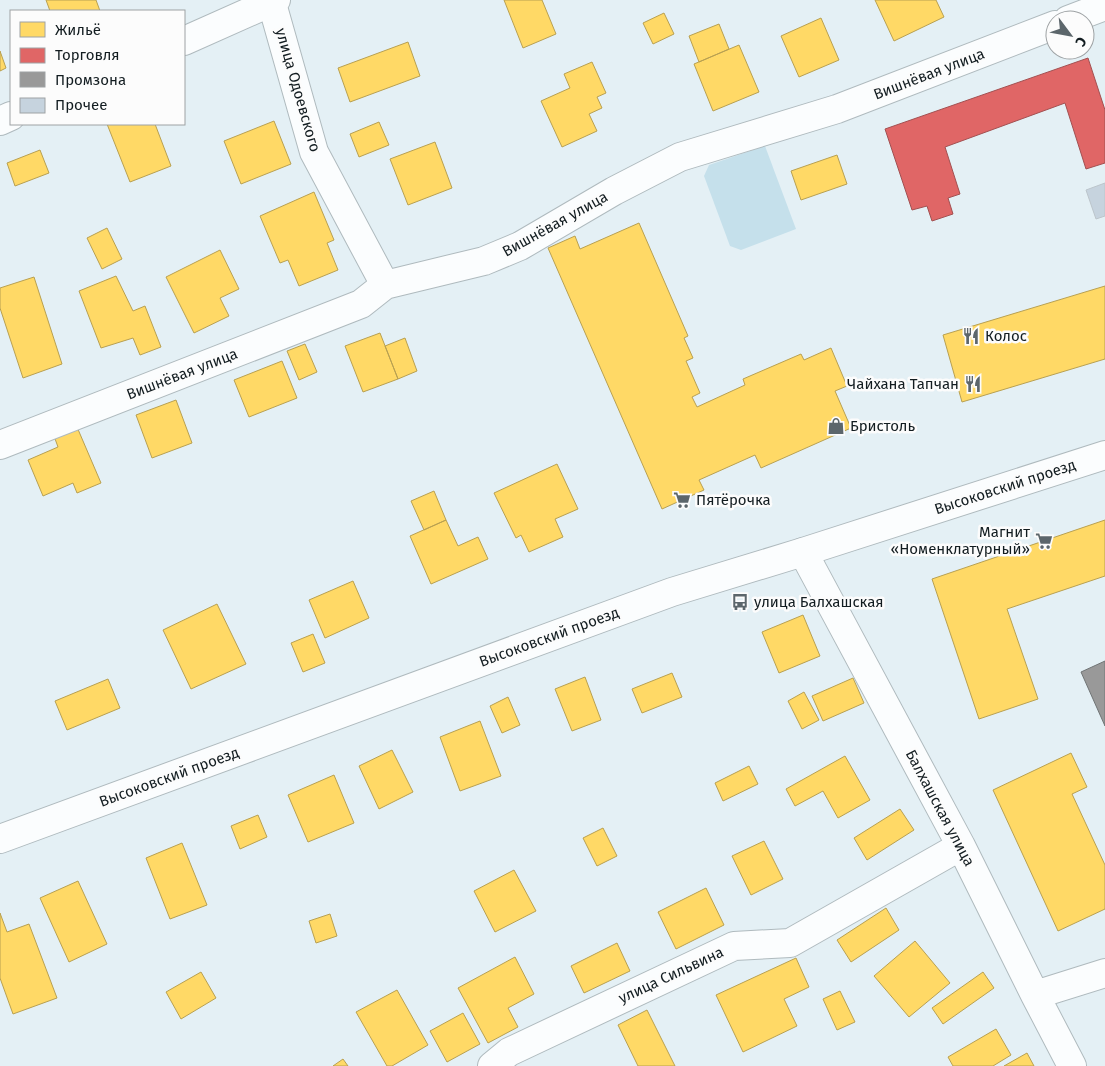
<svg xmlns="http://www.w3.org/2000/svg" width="1105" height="1066" viewBox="0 0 1105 1066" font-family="'Fira Sans',sans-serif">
<rect width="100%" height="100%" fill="#e4f0f5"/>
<path fill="#c5e0eb" d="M 765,146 L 796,229 L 741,250 L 730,246 L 704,176 L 709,165 Z"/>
<path fill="#ffd966" stroke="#b8a051" d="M 46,0 L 96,0 L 100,11 L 50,11 Z
M 504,0 L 542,0 L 556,34 L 523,48 Z
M 875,0 L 936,0 L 944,17 L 894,41 Z
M 664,13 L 674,34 L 653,44 L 643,23 Z
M 821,18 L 839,60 L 799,77 L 781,36 Z
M 719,24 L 729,49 L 699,62 L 689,36 Z
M 408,42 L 420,76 L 350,102 L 338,68 Z
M 739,45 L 759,92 L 713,111 L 694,64 Z
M 0,51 L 6,68 L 0,71 Z
M 592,62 L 606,93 L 597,97 L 602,108 L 589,114 L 597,131 L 562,147 L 541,101 L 570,88 L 564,74 Z
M 274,121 L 291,164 L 241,184 L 224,141 Z
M 379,122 L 389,145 L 359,157 L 350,134 Z
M 107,124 L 155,124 L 171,166 L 130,182 Z
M 435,142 L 452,188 L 408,205 L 390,159 Z
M 40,150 L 49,173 L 15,186 L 7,163 Z
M 837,155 L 847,184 L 801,200 L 791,171 Z
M 314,192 L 334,240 L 327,243 L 338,270 L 299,286 L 288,260 L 280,263 L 260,216 Z
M 639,223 L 688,336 L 684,338 L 693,358 L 686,361 L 700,393 L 692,397 L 697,407 L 745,385 L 743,379 L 801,354 L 804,360 L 831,348 L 847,386 L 835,391 L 851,428 L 761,468 L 755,455 L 699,480 L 704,490 L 662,509 L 548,248 L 575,236 L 580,249 Z
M 107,228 L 122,259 L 102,269 L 87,238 Z
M 220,250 L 239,289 L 220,298 L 229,316 L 194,333 L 166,277 Z
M 116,276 L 133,311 L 145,306 L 161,347 L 140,355 L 133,338 L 101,348 L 79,291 Z
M 34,277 L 62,364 L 23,378 L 0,308 L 0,288 Z
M 1105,286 L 1105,359 L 962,402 L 943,335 Z
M 380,333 L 398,379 L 363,392 L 345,346 Z
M 405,338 L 417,371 L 398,379 L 385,346 Z
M 305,344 L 317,372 L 299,380 L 287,351 Z
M 282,361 L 297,398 L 249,417 L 234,380 Z
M 176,400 L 192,443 L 152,458 L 136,415 Z
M 77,427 L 101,483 L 77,493 L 73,483 L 43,496 L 28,460 L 58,447 L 54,436 Z
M 557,464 L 578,509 L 555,519 L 563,537 L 529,552 L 521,535 L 516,538 L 494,493 Z
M 434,491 L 446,520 L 424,530 L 411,501 Z
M 446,520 L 458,546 L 478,537 L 488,559 L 431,584 L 410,536 Z
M 1105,520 L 1105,576 L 1007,609 L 1038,699 L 979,719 L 932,579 Z
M 353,581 L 369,618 L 325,638 L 309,600 Z
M 217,604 L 246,664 L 191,689 L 163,630 Z
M 803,615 L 820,656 L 779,673 L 762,632 Z
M 313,634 L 325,663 L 303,672 L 291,643 Z
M 672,673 L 682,697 L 642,713 L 632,689 Z
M 585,677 L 601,720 L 572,731 L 555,689 Z
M 853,678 L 864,703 L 823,721 L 812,696 Z
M 108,679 L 120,708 L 67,730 L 55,701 Z
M 804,692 L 819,720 L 802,729 L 788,701 Z
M 508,697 L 520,725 L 502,733 L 490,706 Z
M 480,721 L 501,776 L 460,791 L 440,737 Z
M 392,750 L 413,792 L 379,809 L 359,766 Z
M 1071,753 L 1087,787 L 1072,794 L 1105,865 L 1105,909 L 1058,931 L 993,790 Z
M 845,756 L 870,800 L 838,818 L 823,791 L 795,806 L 786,789 Z
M 749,766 L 758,784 L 723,801 L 715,783 Z
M 334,775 L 354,823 L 308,842 L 288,795 Z
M 900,809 L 914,830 L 867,860 L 854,838 Z
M 258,815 L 267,837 L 240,849 L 231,826 Z
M 603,828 L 617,856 L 597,866 L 583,838 Z
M 764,841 L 783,879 L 751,895 L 732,856 Z
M 182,843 L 207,905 L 170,919 L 146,858 Z
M 514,870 L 536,911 L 495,932 L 474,891 Z
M 78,881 L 107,944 L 69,962 L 40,898 Z
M 706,888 L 724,925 L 676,949 L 658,912 Z
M 886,908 L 899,930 L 851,962 L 837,940 Z
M 0,913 L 7,932 L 29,924 L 57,998 L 13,1014 L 0,978 Z
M 330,914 L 337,936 L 316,943 L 309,921 Z
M 915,941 L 950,983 L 909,1017 L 874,976 Z
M 617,943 L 630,971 L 584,993 L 571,966 Z
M 515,957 L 534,994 L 508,1008 L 518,1027 L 488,1043 L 458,988 Z
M 796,958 L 809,987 L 784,999 L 797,1026 L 743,1052 L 716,995 Z
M 201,972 L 216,998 L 181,1019 L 166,992 Z
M 983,972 L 994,988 L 943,1024 L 932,1008 Z
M 397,990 L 428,1045 L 392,1066 L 387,1066 L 356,1012 Z
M 840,991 L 855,1022 L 837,1030 L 823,999 Z
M 647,1010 L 675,1066 L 638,1066 L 618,1025 Z
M 463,1013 L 480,1044 L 447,1062 L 430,1031 Z
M 996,1029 L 1011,1055 L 993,1066 L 953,1066 L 948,1057 Z
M 1027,1053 L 1034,1066 L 1004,1066 Z
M 343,1059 L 348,1066 L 333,1066 Z"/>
<path fill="#e06666" stroke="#a25051" d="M 1088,58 L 1105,110 L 1105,163 L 1086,169 L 1065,103 L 945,147 L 960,194 L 948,198 L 953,214 L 932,221 L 927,206 L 912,210 L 885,129 Z"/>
<path fill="#999" stroke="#707475" d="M 1105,661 L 1105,726 L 1081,672 Z"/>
<path fill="#c6d3de" stroke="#bcc5cb" d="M 1105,183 L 1105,216 L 1096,219 L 1086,190 Z"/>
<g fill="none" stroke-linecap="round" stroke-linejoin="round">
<g stroke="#afbabe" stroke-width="30">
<path id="minor" d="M 271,0 L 314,152 L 385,285
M 1068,20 L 1105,6
M 184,41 L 276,0
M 0,121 L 11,116
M 0,445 L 361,304 L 385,285 L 484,261 L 520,246 L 614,191 L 680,157 L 837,109 L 1055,25
M 803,552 L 961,846 L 1035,995 L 1072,1066
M 1035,995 L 1105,973
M 492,1066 L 509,1052 L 734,946 L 790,943 L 961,846"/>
</g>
<g stroke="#afbabe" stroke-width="30">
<path id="tertiary" d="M 0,839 L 672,592 L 803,552 L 1105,455"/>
</g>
<use href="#minor" stroke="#fbfdfe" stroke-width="28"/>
<use href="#tertiary" stroke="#fbfdfe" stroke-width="28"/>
</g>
<defs>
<g id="restaurant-bare" transform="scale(1.35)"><path d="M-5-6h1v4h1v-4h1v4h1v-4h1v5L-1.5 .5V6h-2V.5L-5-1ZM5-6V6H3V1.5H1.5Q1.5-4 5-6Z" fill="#5c666b" stroke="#fcfcfc" stroke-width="2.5" paint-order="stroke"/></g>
<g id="shop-bare" transform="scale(1.35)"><path d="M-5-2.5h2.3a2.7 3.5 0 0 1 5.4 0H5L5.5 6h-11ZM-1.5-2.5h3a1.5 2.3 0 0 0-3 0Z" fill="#5c666b" stroke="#fcfcfc" stroke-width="2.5" paint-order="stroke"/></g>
<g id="supermarket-bare" transform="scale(1.35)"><path d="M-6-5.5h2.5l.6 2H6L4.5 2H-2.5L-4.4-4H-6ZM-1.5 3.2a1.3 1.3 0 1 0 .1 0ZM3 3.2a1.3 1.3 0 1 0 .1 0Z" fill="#5c666b" stroke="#fcfcfc" stroke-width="2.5" paint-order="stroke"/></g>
<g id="bus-bare" transform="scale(1.35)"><path d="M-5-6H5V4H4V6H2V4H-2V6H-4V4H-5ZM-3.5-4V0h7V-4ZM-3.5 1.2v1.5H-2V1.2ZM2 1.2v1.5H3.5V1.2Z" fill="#5c666b" stroke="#fcfcfc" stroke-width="2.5" paint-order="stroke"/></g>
</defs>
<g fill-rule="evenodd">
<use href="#restaurant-bare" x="971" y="336"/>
<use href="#restaurant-bare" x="973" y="384"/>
<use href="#shop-bare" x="836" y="426"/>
<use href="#supermarket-bare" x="682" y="500"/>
<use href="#supermarket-bare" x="1044" y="541"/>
<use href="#bus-bare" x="740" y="602"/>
</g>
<g text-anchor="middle" stroke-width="5" stroke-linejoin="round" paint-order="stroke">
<g font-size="15" fill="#121c20" stroke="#fcfcfc">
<text transform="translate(929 74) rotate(-21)" y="5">Вишнёвая улица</text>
<text transform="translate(298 90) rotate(74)" y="5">улица Одоевского</text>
<text transform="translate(555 224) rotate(-29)" y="5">Вишнёвая улица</text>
<text transform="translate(182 374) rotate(-21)" y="5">Вишнёвая улица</text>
<text transform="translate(1005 487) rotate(-18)" y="5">Высоковский проезд</text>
<text transform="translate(549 637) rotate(-20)" y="5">Высоковский проезд</text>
<text transform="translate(169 777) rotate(-20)" y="5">Высоковский проезд</text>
<text transform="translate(940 808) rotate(62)" y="5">Балхашская улица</text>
<text transform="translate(671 975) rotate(-25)" y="5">улица Сильвина</text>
</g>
<g font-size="15" fill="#121c20" stroke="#fcfcfc" text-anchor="start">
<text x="985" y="341">Колос</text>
<text x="959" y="389" text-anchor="end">Чайхана Тапчан</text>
<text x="850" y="431">Бристоль</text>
<text x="696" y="505">Пятёрочка</text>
<text x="1030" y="537" text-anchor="end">Магнит<tspan x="1030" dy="17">«Номенклатурный»</tspan></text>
<text x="754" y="607">улица Балхашская</text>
</g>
</g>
<rect x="10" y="10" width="175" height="115" fill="#fcfcfc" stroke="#9ea2a4"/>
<rect x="20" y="22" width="25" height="15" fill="#ffd966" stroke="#9ea2a4"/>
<text x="55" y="35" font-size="15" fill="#121c20">Жильё</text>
<rect x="20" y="48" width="25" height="15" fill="#e06666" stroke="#9ea2a4"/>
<text x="55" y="60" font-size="15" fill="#121c20">Торговля</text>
<rect x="20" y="72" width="25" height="15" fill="#999999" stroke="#9ea2a4"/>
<text x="55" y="85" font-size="15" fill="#121c20">Промзона</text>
<rect x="20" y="98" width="25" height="15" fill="#c6d3de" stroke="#9ea2a4"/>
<text x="55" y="110" font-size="15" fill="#121c20">Прочее</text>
<g transform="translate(1070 35) rotate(122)"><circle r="24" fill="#fcfcfc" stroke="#9ea2a4"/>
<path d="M0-4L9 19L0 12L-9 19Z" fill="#5c666b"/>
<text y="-8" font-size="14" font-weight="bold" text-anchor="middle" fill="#121c20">С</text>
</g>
</svg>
